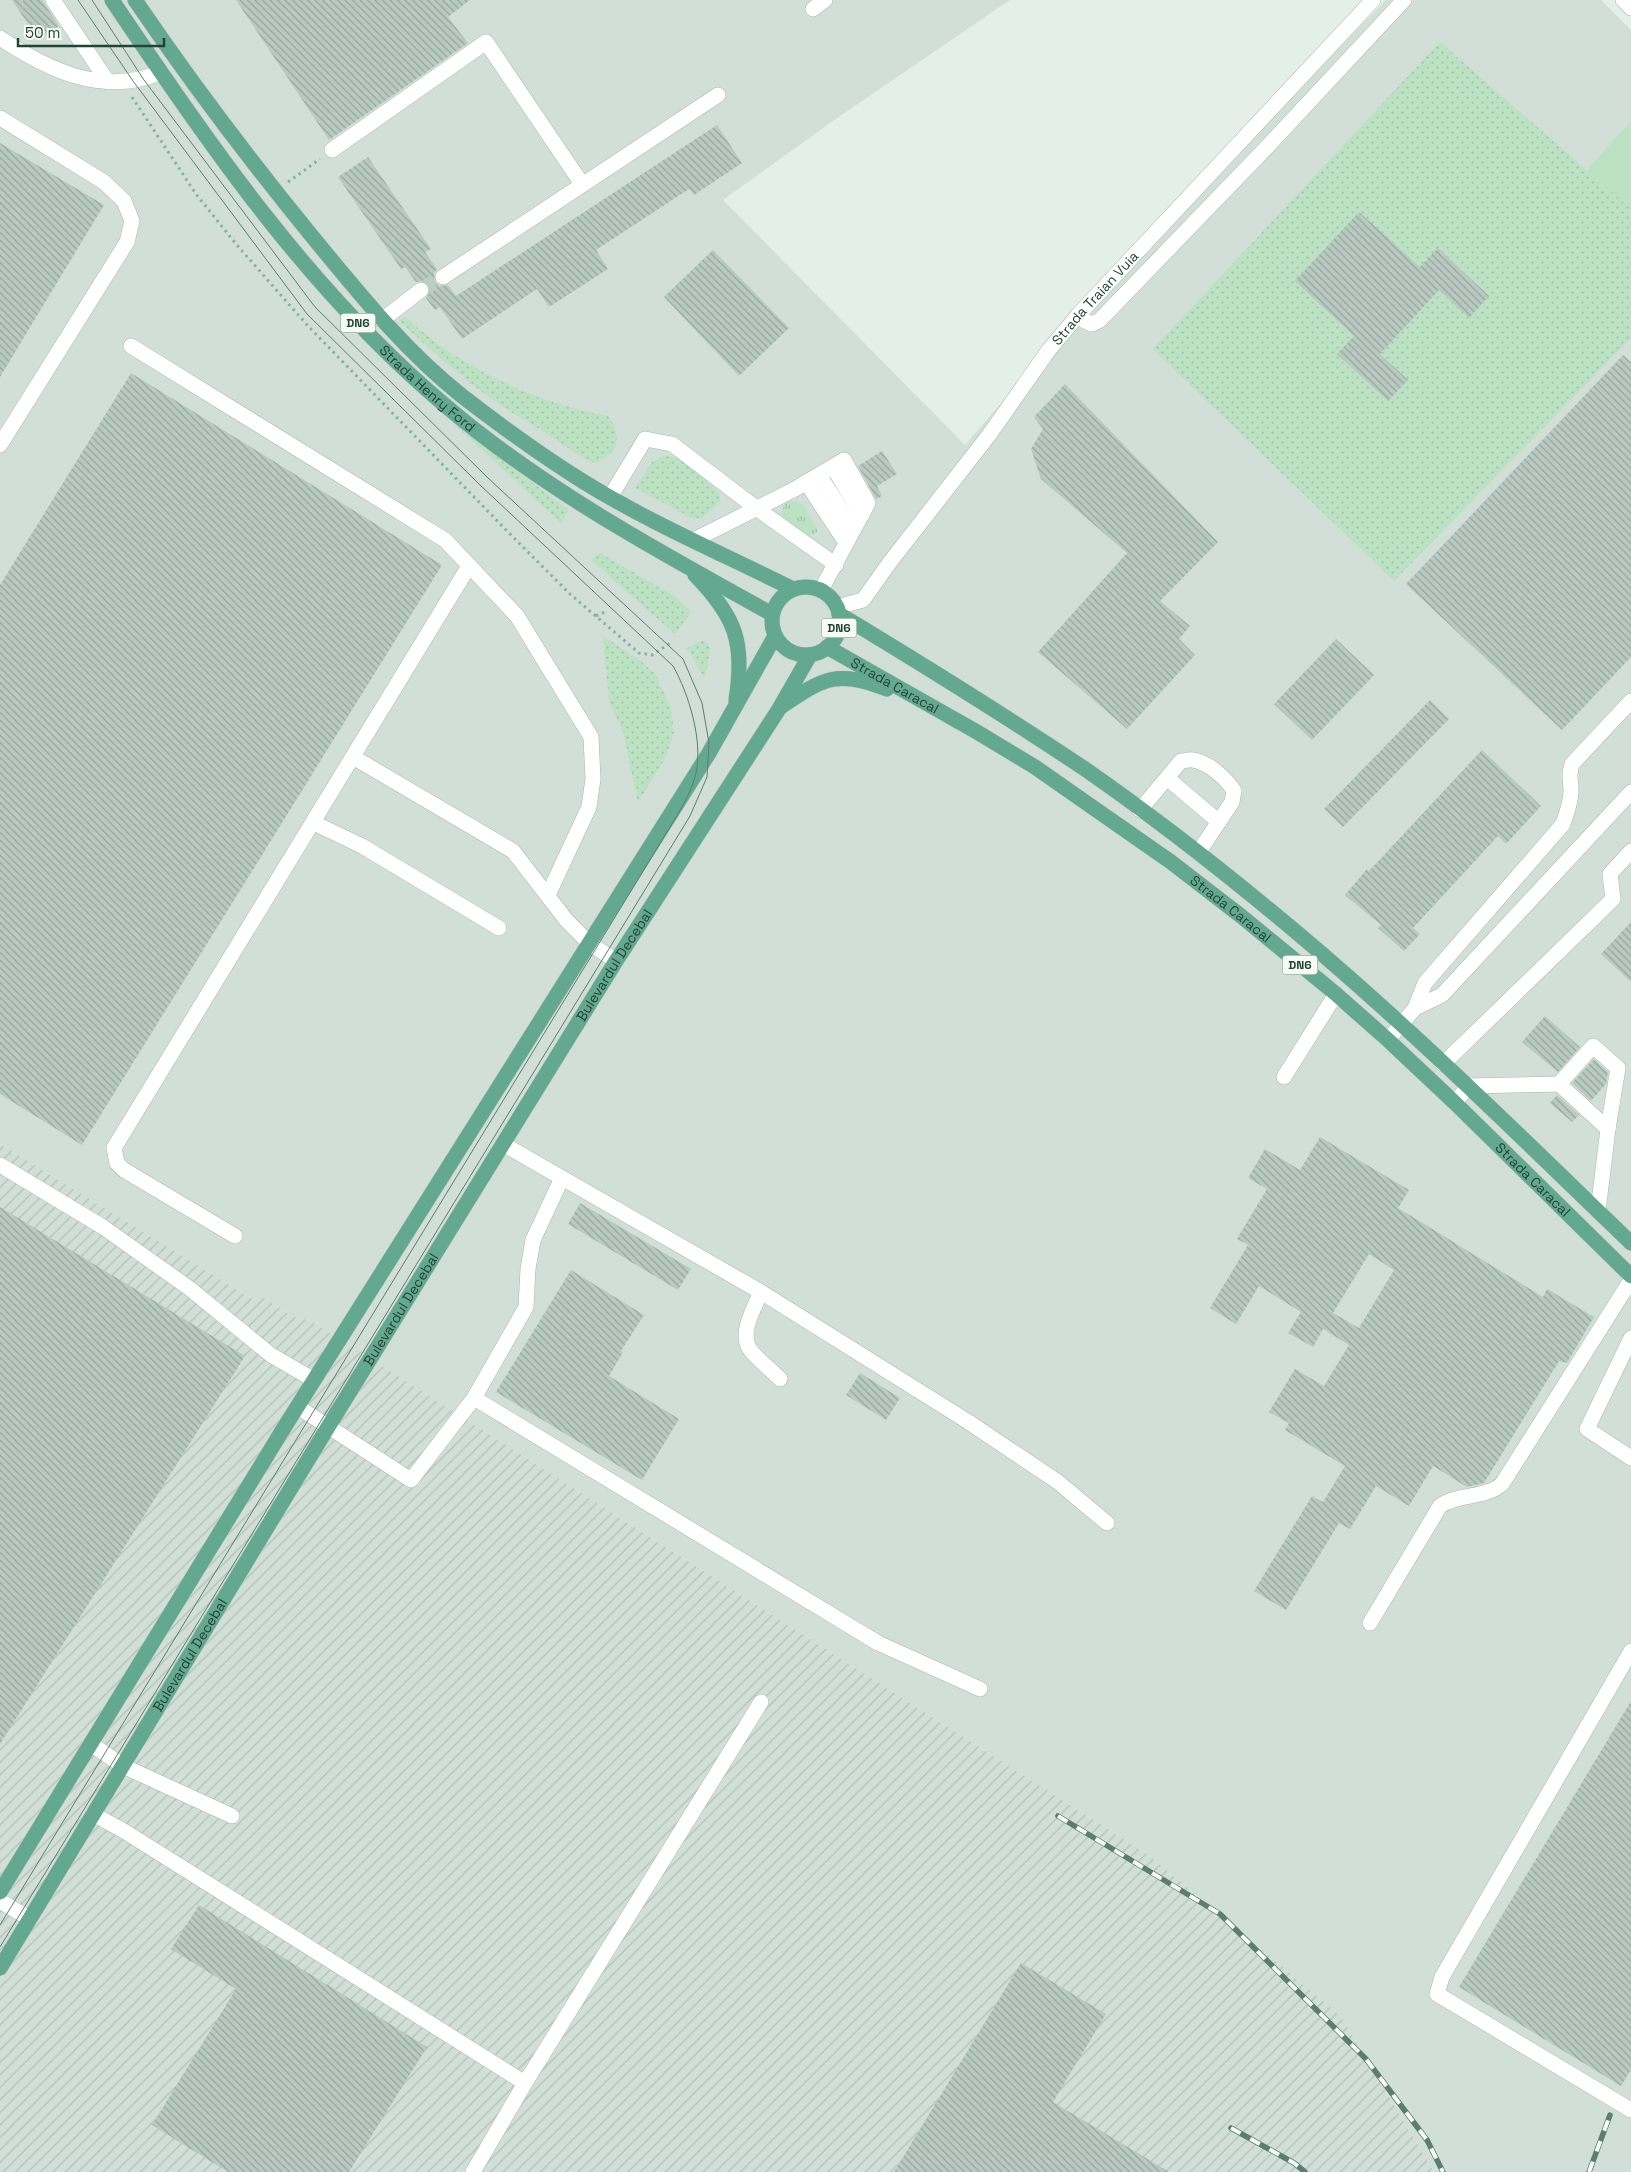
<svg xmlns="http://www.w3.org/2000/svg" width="1631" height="2172" viewBox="0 0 1631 2172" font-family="'Space Grotesk',sans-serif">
<defs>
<pattern id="industrial-furrows" width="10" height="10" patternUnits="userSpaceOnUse" patternTransform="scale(1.25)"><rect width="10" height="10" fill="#d2dfd8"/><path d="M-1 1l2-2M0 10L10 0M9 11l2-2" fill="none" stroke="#b4c1ba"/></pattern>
<pattern id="grass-dots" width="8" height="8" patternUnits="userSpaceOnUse" patternTransform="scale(1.25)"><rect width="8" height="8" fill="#bce1c3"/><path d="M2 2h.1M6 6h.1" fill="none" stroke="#a1c2a8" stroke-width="1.8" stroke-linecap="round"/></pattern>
<pattern id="park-tufts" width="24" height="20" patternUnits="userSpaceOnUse" patternTransform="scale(1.25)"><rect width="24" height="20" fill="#bce1c3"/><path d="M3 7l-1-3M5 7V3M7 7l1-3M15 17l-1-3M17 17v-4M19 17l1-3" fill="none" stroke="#a1c2a8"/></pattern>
<pattern id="building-back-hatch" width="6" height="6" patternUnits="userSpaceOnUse" patternTransform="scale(1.25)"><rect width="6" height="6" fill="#b9cac2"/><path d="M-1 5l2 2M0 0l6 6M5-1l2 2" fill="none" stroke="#96a69e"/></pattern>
</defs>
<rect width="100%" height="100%" fill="#e4efe9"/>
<path fill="#d2dfd8" d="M 0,0 L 1010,0 L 840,116 L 723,200 L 965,445 L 1079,314 L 1124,267 L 1386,0 L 1601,0 L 1631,30 L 1631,2172 L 1434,2172 L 1341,2016 L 1150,1856 L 310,1320 L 294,1317 L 260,1295 L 254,1300 L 0,1144 Z"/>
<path fill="url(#industrial-furrows)" d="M 0,1144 L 254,1300 L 260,1295 L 294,1317 L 310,1320 L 1150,1856 L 1341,2016 L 1434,2172 L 0,2172 Z"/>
<path fill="url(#grass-dots)" d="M 1440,42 L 1631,209 L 1631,338 L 1394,581 L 1153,349 Z
M 405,317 C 461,368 533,402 608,416 C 623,436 619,456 594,463 C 574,453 557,440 538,428 C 525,420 511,413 499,404 C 463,379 430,350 399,320 Z
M 455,425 L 569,510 L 561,523 Z
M 664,455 L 681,459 L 719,492 L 720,502 L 703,517 L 694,519 L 635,488 L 652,462 Z
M 600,553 L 673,595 L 691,612 L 675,634 L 591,560 Z
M 603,636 L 641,661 L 656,675 L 671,708 L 674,732 L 666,757 L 638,802 L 623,731 L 609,702 Z
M 700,641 L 706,641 L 710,649 L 705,679 L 687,648 Z"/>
<path fill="url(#park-tufts)" d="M 791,501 L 802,504 L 817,528 L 817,532 L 808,537 L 781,515 L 785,502 Z"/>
<path fill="#bce1c3" d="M 1631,121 L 1631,209 L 1587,170 Z"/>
<path fill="url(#building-back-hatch)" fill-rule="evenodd" d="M 12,0 L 42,0 L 59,26 L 39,40 Z
M 236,0 L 470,0 L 448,17 L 468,43 L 329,140 Z
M 717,125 L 742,163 L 694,195 L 689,189 L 596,250 L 608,269 L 549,307 L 537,289 L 462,339 L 440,307 L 435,310 L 426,298 L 430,289 L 428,284 L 424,281 L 416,282 L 405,267 L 401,269 L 338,177 L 368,157 L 431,249 L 425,252 L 437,269 L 434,273 L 435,282 L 439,286 L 448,285 L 456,296 Z
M 0,143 L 104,205 L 0,377 Z
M 1359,212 L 1420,267 L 1438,248 L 1489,296 L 1469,318 L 1439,290 L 1380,354 L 1408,380 L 1388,401 L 1337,354 L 1354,336 L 1295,281 Z
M 713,250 L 789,328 L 739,376 L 664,297 Z
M 1623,355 L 1631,362 L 1631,657 L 1562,730 L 1406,584 Z
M 131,373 L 442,565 L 82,1145 L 0,1094 L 0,585 Z
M 1065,384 L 1218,542 L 1160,601 L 1190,626 L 1179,639 L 1195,655 L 1127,729 L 1038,652 L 1127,553 L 1041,479 L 1031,449 L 1043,429 L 1034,417 Z
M 882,451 L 897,474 L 877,486 L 882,496 L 876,499 L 858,466 Z
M 1336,639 L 1374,675 L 1312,740 L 1274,704 Z
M 1430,700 L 1449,719 L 1343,827 L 1324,809 Z
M 1482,750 L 1541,806 L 1506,844 L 1498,836 L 1413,928 L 1420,934 L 1404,951 L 1378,928 L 1381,925 L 1345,895 L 1367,869 L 1369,871 Z
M 1631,922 L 1631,982 L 1601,954 Z
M 1545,1016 L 1580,1047 L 1558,1072 L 1522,1042 Z
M 1594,1059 L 1608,1072 L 1606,1084 L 1591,1101 L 1572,1083 Z
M 1557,1095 L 1579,1115 L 1572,1122 L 1550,1103 Z
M 1320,1137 L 1409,1190 L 1398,1208 L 1543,1297 L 1547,1289 L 1594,1317 L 1567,1363 L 1559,1361 L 1484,1483 L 1467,1487 L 1433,1466 L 1409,1506 L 1376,1486 L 1350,1529 L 1339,1523 L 1286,1610 L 1254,1591 L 1312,1496 L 1323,1502 L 1345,1466 L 1285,1430 L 1289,1423 L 1269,1412 L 1295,1369 L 1324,1386 L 1349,1345 L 1323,1329 L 1313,1347 L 1288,1333 L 1301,1312 L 1259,1286 L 1236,1324 L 1210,1308 L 1248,1245 L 1237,1239 L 1267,1189 L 1248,1178 L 1265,1149 L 1300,1170 ZM 1369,1254 L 1394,1270 L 1359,1328 L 1333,1313 Z
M 580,1203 L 691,1269 L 678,1290 L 568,1224 Z
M 0,1207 L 245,1356 L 0,1744 Z
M 571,1270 L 644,1315 L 621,1351 L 623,1352 L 609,1376 L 679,1419 L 642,1480 L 496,1392 Z
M 860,1373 L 900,1398 L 886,1420 L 846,1395 Z
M 1631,1701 L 1631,2070 L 1621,2086 L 1459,1987 Z
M 199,1905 L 427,2047 L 349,2172 L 228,2172 L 152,2125 L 236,1989 L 171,1949 Z
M 1021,1963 L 1106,2014 L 1053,2102 L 1169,2172 L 894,2172 Z"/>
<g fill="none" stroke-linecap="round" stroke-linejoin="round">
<path stroke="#bdcdc5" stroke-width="15" stroke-dasharray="15 8" stroke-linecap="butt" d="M 22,0 L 23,0
M 421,290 L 443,277"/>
<g stroke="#a6b8b0" stroke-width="16">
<g id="minor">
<path d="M 53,0 L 108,82"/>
<path d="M 1623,0 L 1631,8"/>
<path d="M 813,9 L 825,0"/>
<path d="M 0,38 C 48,70 103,97 161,72"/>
<path d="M 0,118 L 104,182 L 124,201 L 132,221 L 127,242 L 0,445"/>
<path d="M 332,150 L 486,42 L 582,184"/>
<path d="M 443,277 L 718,95"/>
<path d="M 1079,314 L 1085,321 L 1092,324 L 1100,320 L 1266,148 L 1404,0"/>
<path d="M 382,320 L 421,290"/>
<path d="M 131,346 L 445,540 L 517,616 L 591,737 L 593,779 L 589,807 L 548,895"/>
<path d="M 833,467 L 862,515"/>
<path d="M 819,475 L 854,529"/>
<path d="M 806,482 L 846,543"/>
<path d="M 610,497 L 645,439 L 672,444 L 756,508 L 836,565"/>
<path d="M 694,540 L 795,489 L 844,460 L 868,503 L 821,590"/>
<path id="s1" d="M 837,607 L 863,600 L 890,562 L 989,435 L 1048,351 L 1079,314 L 1373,0"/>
<path d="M 353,757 L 513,851 L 567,921 L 589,943 L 616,961"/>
<path d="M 1167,778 L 1219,822"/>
<path d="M 1140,810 L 1181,761 C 1185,761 1190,759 1193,760 C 1208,762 1227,779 1234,791 L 1232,802 L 1198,853"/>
<path d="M 314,823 L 362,846 L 499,928"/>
<path d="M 1415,1008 L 1442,995 L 1631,792"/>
<path d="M 1388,1040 L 1415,1008 L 1425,983 L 1563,824 C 1567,813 1572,799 1571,788 C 1570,778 1569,774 1572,764 L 1631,701"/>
<path d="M 1443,1064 L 1613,899 L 1610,874 L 1631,851"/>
<path d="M 1284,1077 L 1336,994"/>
<path d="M 1559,1084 L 1593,1046 L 1618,1068 L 1608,1129"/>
<path d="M 1455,1103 L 1468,1086 L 1559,1084 L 1608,1129 L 1598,1211"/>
<path d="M 503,1144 L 761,1292 L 967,1421 L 1058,1482 L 1107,1523"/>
<path d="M 0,1165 L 103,1227 L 189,1288 L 271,1355 L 314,1380"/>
<path d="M 235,1236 L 124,1170 L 117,1163 L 114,1148 L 469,566"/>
<path d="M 761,1292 C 754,1308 740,1332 749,1348 C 756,1359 771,1369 780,1379"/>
<path d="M 1631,1338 L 1587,1429 L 1631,1458"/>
<path d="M 474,1398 L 878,1643 L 980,1689"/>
<path d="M 298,1407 L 411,1480 L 474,1398 L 526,1307 L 528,1269 L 533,1240 L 562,1178"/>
<path d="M 1370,1623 L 1440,1506 C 1458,1493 1485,1499 1502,1484 L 1631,1280"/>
<path d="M 1631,1651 L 1442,1977 L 1437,1994 L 1631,2110"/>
<path d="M 91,1744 L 123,1766 L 232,1816"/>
<path d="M 93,1814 L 124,1831 L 525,2083"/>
<path d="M 0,1901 L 30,1919"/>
<path d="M 473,2172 L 525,2083 L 761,1702"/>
</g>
</g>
<g stroke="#c1cac7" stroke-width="16">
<g id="major">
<path id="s2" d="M 112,0 C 209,145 312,294 447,407 C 545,490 660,552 772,614"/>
<path d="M 135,0 C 190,81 249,159 311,235 C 358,292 404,350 462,396 C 501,426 542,456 584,482 C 650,523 723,554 793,589"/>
<path d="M 695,575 C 736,617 745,643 736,700"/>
<circle cx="806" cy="621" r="34"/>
<path d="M 839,614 C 922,664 1004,715 1085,769 C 1157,819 1227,874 1295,931 C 1412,1029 1521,1137 1631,1243"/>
<path id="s3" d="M 827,647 L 977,732 L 1035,767 L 1171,862 L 1241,916 L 1336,994 L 1388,1040 L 1455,1103 L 1631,1276"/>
<path d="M 782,706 C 825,677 837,670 887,689"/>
<path d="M 0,1892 L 282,1431 L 709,753 L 775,636"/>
<path id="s4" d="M 0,1968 L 328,1427 L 616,961 L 779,709 L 810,655"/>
</g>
</g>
<path stroke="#82b5a1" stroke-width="3" stroke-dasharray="2.5 4" stroke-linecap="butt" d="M 132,97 L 196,194 L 236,244 L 308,326 L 511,535 L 570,594 L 639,653 L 652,655 L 672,642
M 288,182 L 320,159
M 596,616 L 605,612"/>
<use href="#minor" stroke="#fff" stroke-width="15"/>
<use href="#major" stroke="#65a892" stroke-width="15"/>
<path stroke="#5c7e72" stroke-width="1" d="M 0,1925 L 681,809 C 687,798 693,786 696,773 C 703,741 689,694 673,666 L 480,485 L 307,314 L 133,81 L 78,0
M 0,1947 L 690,816 L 707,777 L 709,743 L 702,703 L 683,659 L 487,477 L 315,307 L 144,80 L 92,0"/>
<g stroke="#5c7e72" stroke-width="5.5">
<path id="rail" d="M 1058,1816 L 1220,1914 L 1366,2059 L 1427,2140 L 1443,2172
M 1231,2128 L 1294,2163 L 1305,2172
M 1589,2172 L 1610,2115"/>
</g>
<use href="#rail" stroke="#f6fbf8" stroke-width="4" stroke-dasharray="11" stroke-linecap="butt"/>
</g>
<g text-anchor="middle" stroke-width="4.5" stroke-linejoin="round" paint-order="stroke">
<g fill="#f6fbf8" stroke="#627a71" stroke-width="1">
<rect x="340.5" y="313.5" width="35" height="19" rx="4"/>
<rect x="821.5" y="618.5" width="35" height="19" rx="4"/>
<rect x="1282.5" y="955.5" width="35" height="19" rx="4"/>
</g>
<g font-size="12" font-weight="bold" fill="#224337">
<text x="358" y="327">DN6</text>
<text x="839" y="632">DN6</text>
<text x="1300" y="969">DN6</text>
</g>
<g font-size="14" fill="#224337" stroke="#f6fbf8">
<text dy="5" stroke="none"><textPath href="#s1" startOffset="408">Strada Traian Vuia</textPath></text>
<text dy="5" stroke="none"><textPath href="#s2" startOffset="502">Strada Henry Ford</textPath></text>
<text dy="5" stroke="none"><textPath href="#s3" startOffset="78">Strada Caracal</textPath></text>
<text dy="5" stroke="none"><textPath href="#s3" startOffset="482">Strada Caracal</textPath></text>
<text dy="5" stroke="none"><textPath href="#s4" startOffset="1176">Bulevardul Decebal</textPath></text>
<text dy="5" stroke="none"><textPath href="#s3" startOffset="888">Strada Caracal</textPath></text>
<text dy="5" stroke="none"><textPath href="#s4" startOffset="771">Bulevardul Decebal</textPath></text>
<text dy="5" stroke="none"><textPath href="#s4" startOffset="366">Bulevardul Decebal</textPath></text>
</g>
</g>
<path d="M18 38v8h146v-8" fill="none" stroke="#224337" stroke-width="2.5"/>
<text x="25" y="38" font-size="15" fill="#224337" stroke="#f6fbf8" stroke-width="4" paint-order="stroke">50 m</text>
</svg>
